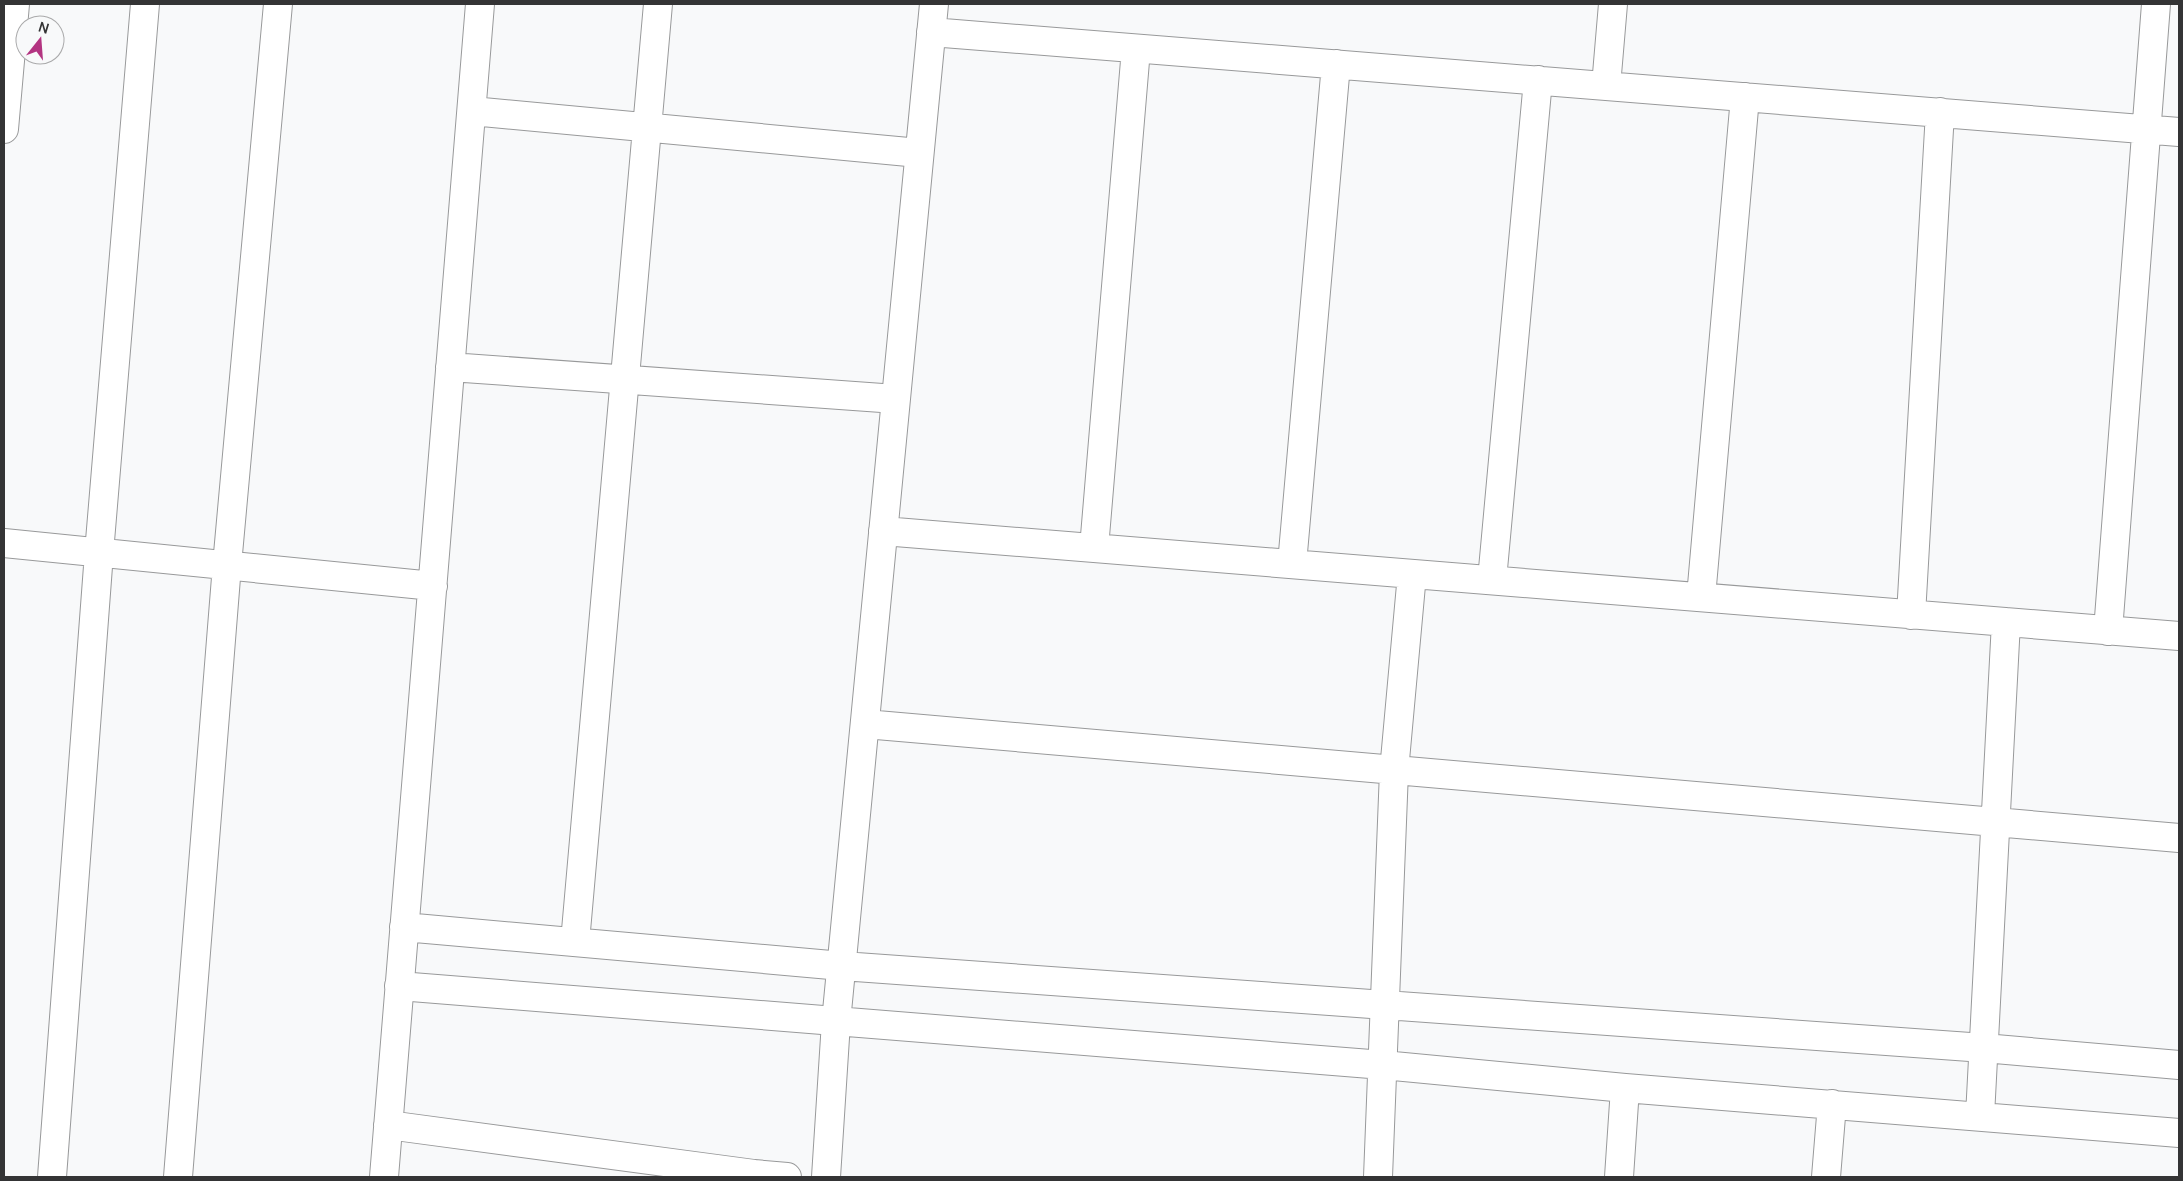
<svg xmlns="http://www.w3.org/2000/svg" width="2183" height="1181" viewBox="0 0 2183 1181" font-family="Manrope,sans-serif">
<rect width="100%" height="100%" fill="#f8f9fa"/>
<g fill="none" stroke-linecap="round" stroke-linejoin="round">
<g stroke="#98999a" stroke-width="30">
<path id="minor" d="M 931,32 L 2179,132
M 1606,86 L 1613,4
M 472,111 L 919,153
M 4,129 L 15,4
M 450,367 L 896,399
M 883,531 L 2179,636
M 4,543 L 433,586
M 1094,548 L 1136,49
M 1292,564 L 1336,64
M 1492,580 L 1538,80
M 1701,597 L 1745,97
M 1911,615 L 1940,112
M 2108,631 L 2156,4
M 865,724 L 2179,838
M 404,927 L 842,966 L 1984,1048 L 2179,1065
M 575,942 L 658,4
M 399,986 L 1383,1065 L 1625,1088 L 2179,1133
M 1980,1116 L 2006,622
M 388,1125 L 754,1174
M 52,1177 L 99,553 L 145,4
M 178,1177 L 227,565 L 278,4
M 384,1177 L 480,4
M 754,1177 L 754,1174 L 787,1177
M 826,1177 L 836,1022 L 934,4
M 1378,1177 L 1394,771 L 1412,574
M 1619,1177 L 1625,1088
M 1826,1177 L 1832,1104"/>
</g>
<use href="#minor" stroke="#fff" stroke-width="28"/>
</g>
<rect width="2183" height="1181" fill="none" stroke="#343435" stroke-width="10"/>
<g transform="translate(40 40) rotate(17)"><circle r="24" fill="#f8f9fa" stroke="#aaaaab"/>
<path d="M0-4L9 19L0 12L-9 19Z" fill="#b33481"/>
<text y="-8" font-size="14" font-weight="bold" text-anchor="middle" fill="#343435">N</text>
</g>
</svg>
